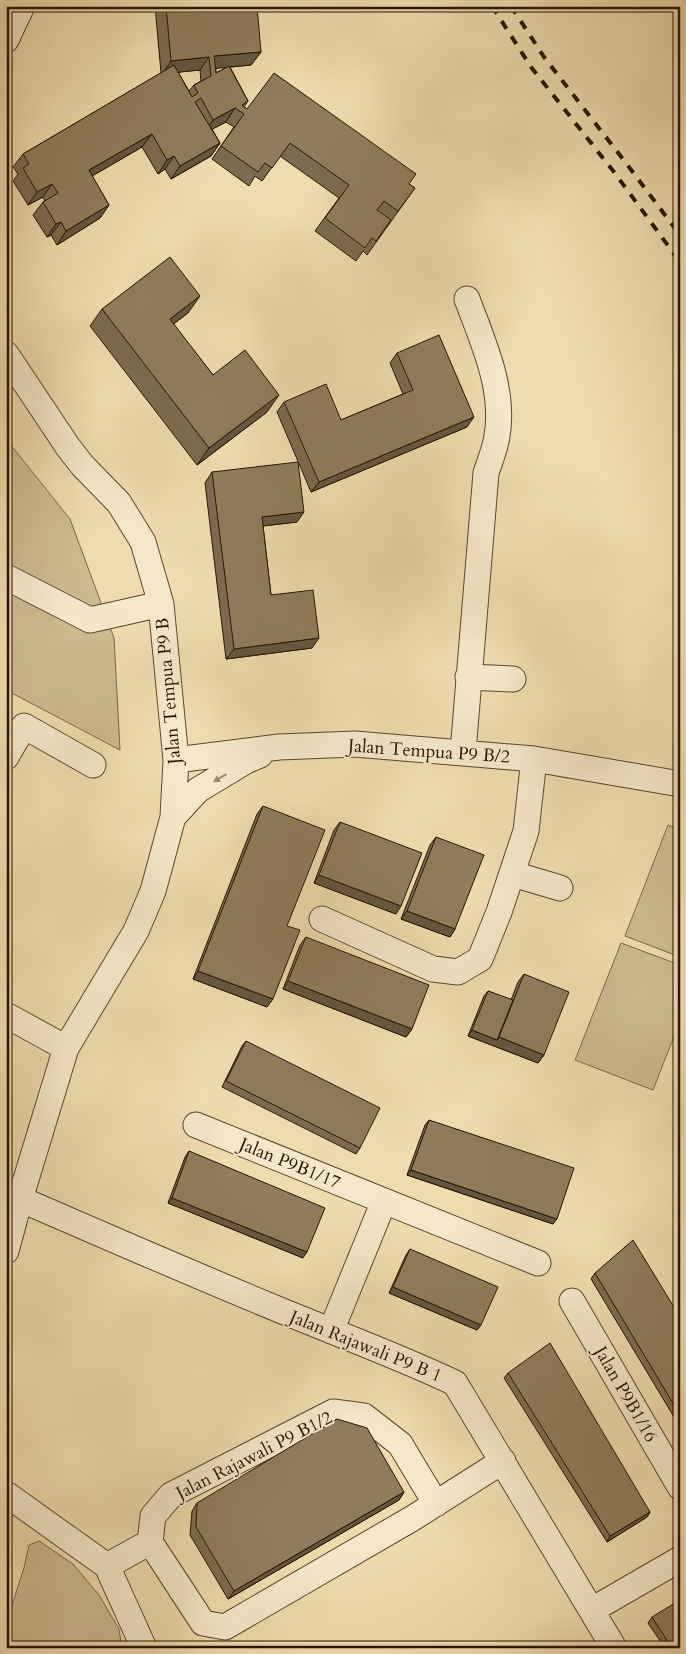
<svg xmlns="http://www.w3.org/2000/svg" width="686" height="1654" viewBox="0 0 686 1654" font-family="Cardo,serif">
<rect width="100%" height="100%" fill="#efdcae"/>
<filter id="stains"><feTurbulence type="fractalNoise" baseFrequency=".004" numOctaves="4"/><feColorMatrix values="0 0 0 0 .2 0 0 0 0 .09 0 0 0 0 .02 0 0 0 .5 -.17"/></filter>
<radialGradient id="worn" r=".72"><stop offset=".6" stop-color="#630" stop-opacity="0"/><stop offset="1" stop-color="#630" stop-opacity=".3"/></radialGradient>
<path fill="#cdba91" stroke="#7a664a" d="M 6,439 L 70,519 L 114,638 L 120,750 L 6,690 Z
M 668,825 L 680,830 L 680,957 L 625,936 Z
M 621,943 L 680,965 L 680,1021 L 653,1090 L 575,1060 Z
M 39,1541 L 73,1564 L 99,1595 L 119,1629 L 122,1648 L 6,1648 L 6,1624 L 24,1568 L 29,1545 Z"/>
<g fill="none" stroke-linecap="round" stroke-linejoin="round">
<g stroke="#5a452e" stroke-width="27">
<path id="minor" d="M 6,40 L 22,6
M 6,354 L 68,447 L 82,465 L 119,503 L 143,542 L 161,604 L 176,760 L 173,817 L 153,891 L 136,931 L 66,1048 L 20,1199 L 6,1251
M 8,578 L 90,620 L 161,604
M 468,677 L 513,679
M 463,752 L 486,473 C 490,461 495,449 497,436 C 505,389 483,342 467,299
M 6,757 L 24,726 L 93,765
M 176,760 L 279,747 L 355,744 L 534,759 L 680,784
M 173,817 L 198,790 L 246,761 L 260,755
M 513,874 L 560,888
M 322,919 L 433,969 L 458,972 L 480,959 L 499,912 L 526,831 L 534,759
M 6,1015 L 66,1048
M 196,1125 L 538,1263
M 20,1199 C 105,1236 190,1273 275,1308 C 335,1333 396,1355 455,1383 L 614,1648
M 572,1301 L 680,1487
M 331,1331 L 384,1201
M 6,1494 L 107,1566 L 144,1648
M 436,1504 L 400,1444 L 364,1416 L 333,1412 L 171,1495 L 153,1516 L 150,1542 L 203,1623 L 225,1627 L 413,1518 L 503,1461
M 107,1566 L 150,1542
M 592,1610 L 680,1559"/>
</g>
<use href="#minor" stroke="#f5e8ca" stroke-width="25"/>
<path stroke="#281304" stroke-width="4" stroke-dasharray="9 9" stroke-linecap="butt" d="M 492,6 L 531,67 L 614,172 L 680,262
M 511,6 L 544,57 L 626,163 L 680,235"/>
</g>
<path fill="#7b6b4f" stroke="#281304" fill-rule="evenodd" d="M 155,6 L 245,6 L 261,52 L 251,65 L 230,67 L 248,101 L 244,107 L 247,109 L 409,184 L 415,188 L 367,255 L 363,251 L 356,261 L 315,231 L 339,198 L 280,156 L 262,181 L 255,176 L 249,186 L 212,159 L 234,127 L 226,122 L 212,129 L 220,143 L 211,156 L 171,179 L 165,169 L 158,174 L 142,147 L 92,176 L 109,205 L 100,218 L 57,245 L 51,235 L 47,237 L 33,215 L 43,202 L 45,201 L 43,197 L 28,205 L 13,181 L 18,174 L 13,167 L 23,154 L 161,73 ZM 227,67 L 216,73 L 216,68 ZM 200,70 L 201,81 L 194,85 L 189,91 L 178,72 Z
M 102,309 L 188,313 L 173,324 L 213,375 L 267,412 L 197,465 L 90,326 Z
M 397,353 L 467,427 L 311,492 L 277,412 L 284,402 L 341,420 L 403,394 L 390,363 Z
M 212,472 L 297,522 L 263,526 L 271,595 L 312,648 L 226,659 L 205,483 Z
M 263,806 L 267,1007 L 193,979 L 257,814 Z
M 340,822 L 396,914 L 314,883 L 334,830 Z
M 436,837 L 455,929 L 450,937 L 401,919 L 430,845 Z
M 306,937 L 412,1029 L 406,1037 L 283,989 L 300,945 Z
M 524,974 L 544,1055 L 538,1063 L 468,1036 L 484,996 L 488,991 L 511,1000 L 518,982 Z
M 246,1041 L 360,1148 L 356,1154 L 222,1087 L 242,1046 Z
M 429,1120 L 553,1224 L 407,1175 L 425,1125 Z
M 189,1151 L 303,1258 L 168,1203 L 185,1157 Z
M 410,1249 L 481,1325 L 477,1330 L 389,1293 L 406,1255 Z
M 595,1273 L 680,1317 L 680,1427 L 591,1279 Z
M 508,1373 L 650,1512 L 647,1517 L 607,1542 L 504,1378 Z
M 404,1492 L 399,1500 L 228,1599 L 190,1535 L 192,1511 L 197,1503 Z
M 652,1617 L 680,1648 L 665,1648 L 648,1623 Z"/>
<path fill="#645740" stroke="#281304" d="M 261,52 L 251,65 L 210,69 L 214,56 Z
M 209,57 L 200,70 L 162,74 L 171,61 Z
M 235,108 L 226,122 L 203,134 L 213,120 Z
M 152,134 L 142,147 L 80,183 L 89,170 Z
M 220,143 L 211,156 L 171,179 L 180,166 Z
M 174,156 L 165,169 L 158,174 L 167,160 Z
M 52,184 L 43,197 L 28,205 L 37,192 Z
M 109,205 L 100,218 L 57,245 L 66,231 Z
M 61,222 L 51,235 L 47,237 L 56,224 Z
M 200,296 L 188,313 L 158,336 L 170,319 Z
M 279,395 L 267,412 L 197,465 L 209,448 Z
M 474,417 L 467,427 L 311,492 L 319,482 Z
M 304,512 L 297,522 L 254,527 L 262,517 Z
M 319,638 L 312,648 L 226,659 L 234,649 Z
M 319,875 L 401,906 L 396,914 L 314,883 Z
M 407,911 L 455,929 L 450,937 L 401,919 Z
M 198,971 L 273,999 L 267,1007 L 193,979 Z
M 288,981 L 412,1029 L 406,1037 L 283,989 Z
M 472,1030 L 497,1040 L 499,1037 L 544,1055 L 538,1063 L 468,1036 Z
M 411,1170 L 557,1219 L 553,1224 L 407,1175 Z
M 172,1198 L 307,1252 L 303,1258 L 168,1203 Z
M 393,1287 L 481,1325 L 477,1330 L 389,1293 Z
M 404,1492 L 399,1500 L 228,1599 L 234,1591 Z
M 650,1512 L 647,1517 L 607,1542 L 610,1536 Z"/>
<path fill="#8f7c5c" stroke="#281304" d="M 166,6 L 245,6 L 246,7 L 257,6 L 261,52 L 214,56 L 216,73 L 229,66 L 248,101 L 242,105 L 247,109 L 274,73 L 416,174 L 409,184 L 415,188 L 398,211 L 384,201 L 377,210 L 391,220 L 376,241 L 372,238 L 365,248 L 325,218 L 349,185 L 290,143 L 272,168 L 265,163 L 258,172 L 221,146 L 244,114 L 235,108 L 213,120 L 201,98 L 195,102 L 220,143 L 180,166 L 174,156 L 167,160 L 152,134 L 89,170 L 109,205 L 66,231 L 61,222 L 56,224 L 43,202 L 58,193 L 52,184 L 37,192 L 23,168 L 29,164 L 23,154 L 174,65 L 192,97 L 198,93 L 194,85 L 211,76 L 209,57 L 171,61 Z
M 170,257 L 200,296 L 170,319 L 213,375 L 245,350 L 279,395 L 209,448 L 102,309 Z
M 439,335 L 474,417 L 319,482 L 284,402 L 326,384 L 341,420 L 413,390 L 397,353 Z
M 298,462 L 304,512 L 262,517 L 271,595 L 313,590 L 319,638 L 234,649 L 212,472 Z
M 263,806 L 325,830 L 287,926 L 300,930 L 273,999 L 198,971 Z
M 340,822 L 422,853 L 401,906 L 319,875 Z
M 436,837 L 484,855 L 455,929 L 407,911 Z
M 306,937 L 429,985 L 412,1029 L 288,981 Z
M 524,974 L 569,992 L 544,1055 L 499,1037 Z
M 488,991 L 513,1000 L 497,1040 L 472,1030 Z
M 246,1041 L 380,1108 L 360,1148 L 226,1081 Z
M 429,1120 L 574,1168 L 557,1219 L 411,1170 Z
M 189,1151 L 325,1208 L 307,1252 L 172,1198 Z
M 633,1240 L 680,1317 L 680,1415 L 595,1273 Z
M 410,1249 L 498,1287 L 481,1325 L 393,1287 Z
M 550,1343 L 650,1512 L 610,1536 L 508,1373 Z
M 337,1419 L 367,1428 L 404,1492 L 234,1591 L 196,1527 L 197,1503 Z
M 680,1600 L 680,1648 L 672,1648 L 652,1617 Z"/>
<defs><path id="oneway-solid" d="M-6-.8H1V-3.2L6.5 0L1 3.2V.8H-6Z" transform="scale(1.25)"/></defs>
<use fill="#998871" href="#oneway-solid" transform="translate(220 778) rotate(149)"/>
<g text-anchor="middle" stroke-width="4" stroke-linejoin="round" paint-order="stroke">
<g font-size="18" fill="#281304" stroke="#f5e8ca">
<text transform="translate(168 691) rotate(-95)" y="6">Jalan Tempua P9 B</text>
<text transform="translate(429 751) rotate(4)" y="6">Jalan Tempua P9 B/2</text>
<text transform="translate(290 1163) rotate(22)" y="6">Jalan P9B1/17</text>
<text transform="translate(366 1346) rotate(22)" y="6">Jalan Rajawali P9 B 1</text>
<text transform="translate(626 1394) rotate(60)" y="6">Jalan P9B1/16</text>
<text transform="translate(254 1455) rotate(-27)" y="6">Jalan Rajawali P9 B1/2</text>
</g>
</g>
<rect width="686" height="1654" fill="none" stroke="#efdcae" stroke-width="25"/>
<rect x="8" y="8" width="671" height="1639" fill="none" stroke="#281304" stroke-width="2.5"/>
<rect x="12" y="12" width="661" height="1629" fill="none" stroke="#281304"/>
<rect width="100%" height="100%" filter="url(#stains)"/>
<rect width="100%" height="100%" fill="url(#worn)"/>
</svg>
